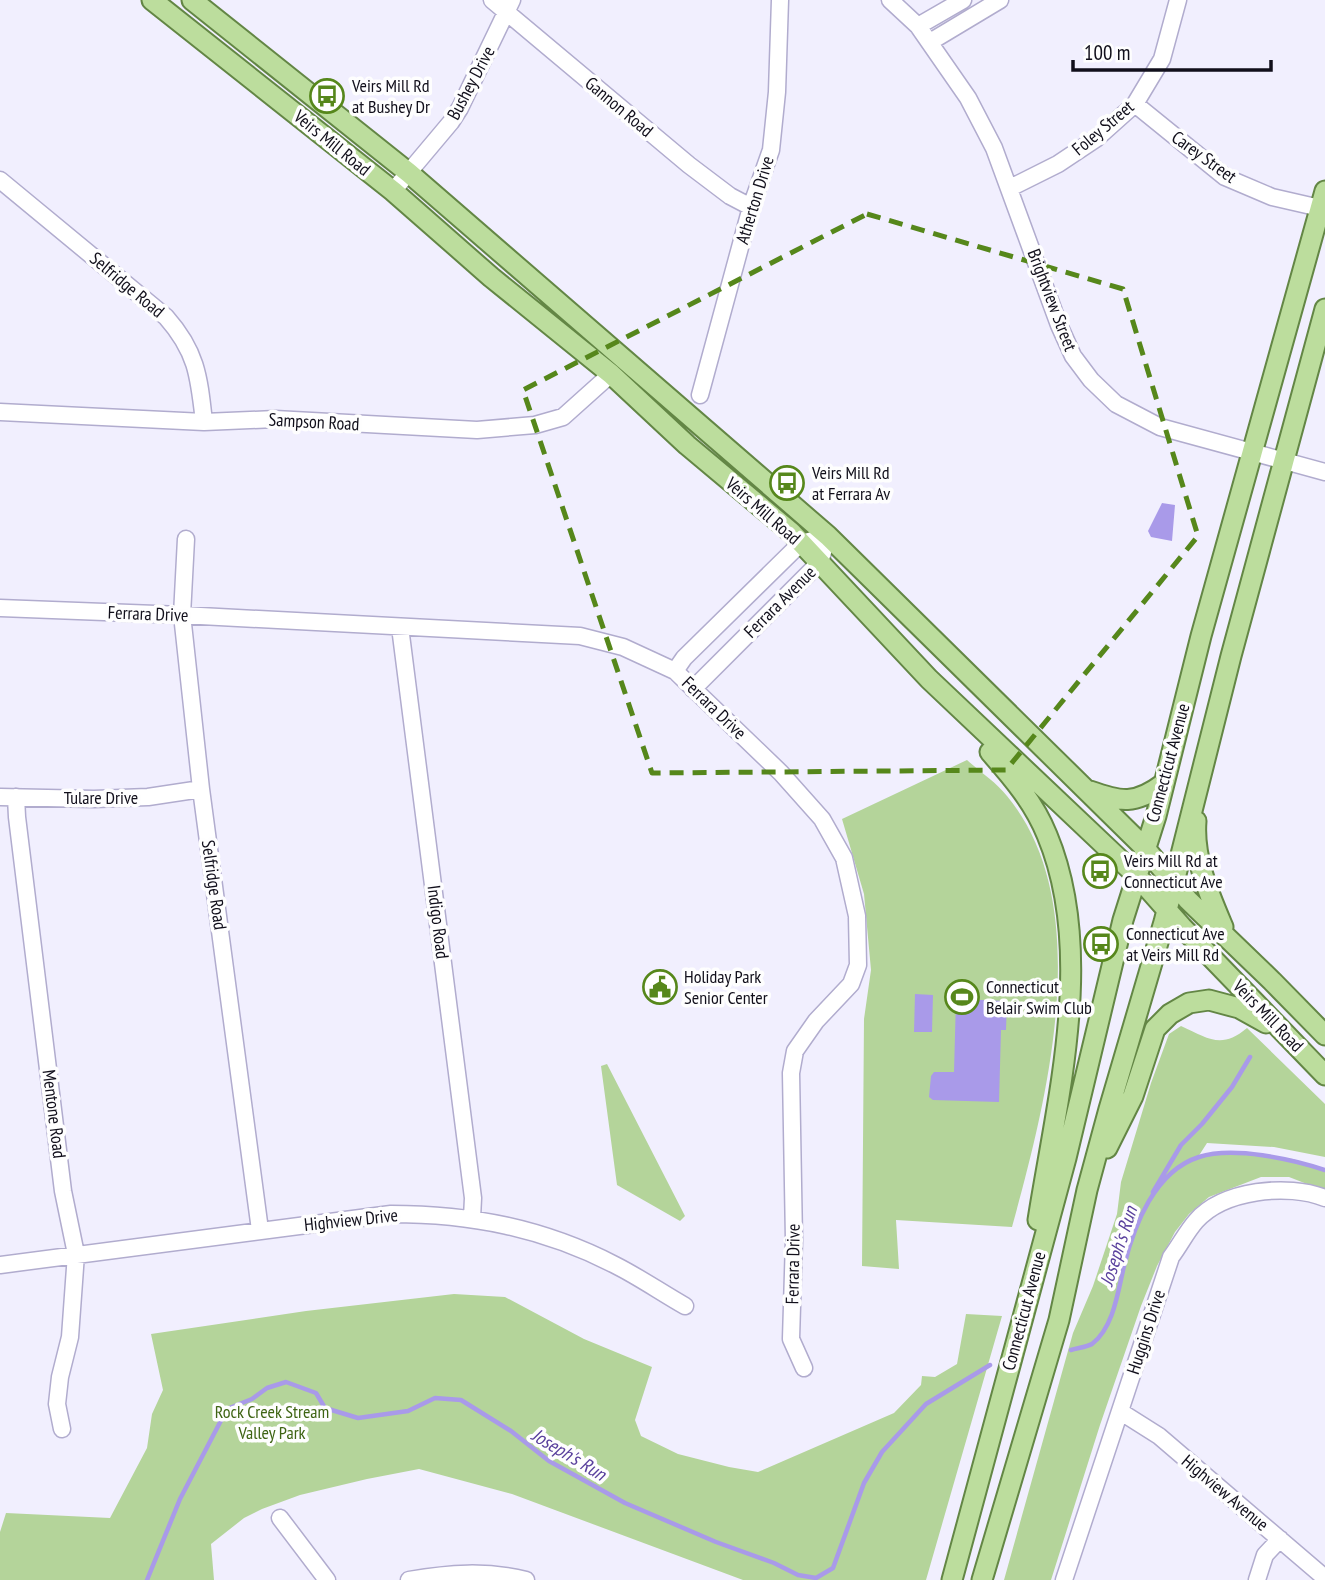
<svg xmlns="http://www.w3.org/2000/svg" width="1325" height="1580" viewBox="0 0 1325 1580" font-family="'PT Sans Narrow',sans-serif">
<rect width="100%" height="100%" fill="#f1effe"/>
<path fill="#b4d49a" d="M 967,760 C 980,772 996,782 1007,796 C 1098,906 1046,1103 1012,1227 L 896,1220 L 899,1269 L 862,1266 L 864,1019 L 871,970 L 864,894 L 842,819 Z
M 1181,1026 C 1208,1038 1221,1050 1247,1028 L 1325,1104 L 1325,1157 L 1274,1147 L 1207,1143 L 1198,1157 L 1226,1153 L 1293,1159 L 1325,1170 L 1325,1191 L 1289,1177 L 1261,1177 L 1209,1197 L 1189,1214 L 1175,1232 L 1157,1266 L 1141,1306 L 1100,1425 L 1051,1580 L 1004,1580 L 1073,1333 L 1093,1286 L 1117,1214 L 1121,1182 L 1151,1083 L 1169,1034 Z
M 607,1064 L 685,1216 L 680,1221 L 617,1185 L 601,1066 Z
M 454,1294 L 505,1297 L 584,1339 L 652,1367 L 635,1420 L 641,1436 L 678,1454 L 729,1467 L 758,1472 L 894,1413 L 921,1385 L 922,1376 L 935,1377 L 957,1364 L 966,1314 L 1002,1316 L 926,1580 L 743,1580 L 512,1494 L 419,1469 L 367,1479 L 300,1495 L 262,1509 L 244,1518 L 211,1544 L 214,1580 L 0,1580 L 0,1532 L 6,1513 L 110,1518 L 147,1448 L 152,1414 L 163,1390 L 151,1334 L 306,1311 Z"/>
<path fill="#a99ae9" d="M 1162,503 L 1175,505 L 1172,541 L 1151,537 L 1148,531 Z
M 915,994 L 933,995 L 932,1032 L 914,1032 Z
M 956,999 L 1007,1001 L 1006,1030 L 1001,1030 L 999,1102 L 933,1100 L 929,1097 L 931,1076 L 934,1072 L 954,1072 Z"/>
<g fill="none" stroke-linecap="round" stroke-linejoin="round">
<path stroke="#a99ae9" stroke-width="4.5" d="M 1153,1192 L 1181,1145 L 1202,1124 L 1232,1087 L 1250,1057
M 1071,1350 C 1077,1348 1087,1347 1092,1344 C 1114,1327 1118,1291 1124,1266 C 1134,1225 1155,1171 1199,1157 C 1233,1146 1292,1159 1325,1170
M 147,1580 L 180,1499 L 227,1409 L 252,1399 L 267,1388 L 286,1382 L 316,1393 L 325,1408 L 358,1418 L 408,1411 L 435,1398 L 461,1400 L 511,1431 L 549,1461 L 625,1503 L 716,1542 L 774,1563 L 798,1575 L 816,1578 L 833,1568 L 864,1483 L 882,1452 L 926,1404 L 990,1365"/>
<g stroke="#b1acce" stroke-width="19">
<path id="minor" d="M 492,0 L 689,165 L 730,196 L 751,207
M 890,0 L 918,26 L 968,98 L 994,148 L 1059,325 L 1073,356 L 1091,380 L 1116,404 L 1160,427 L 1325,472
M 918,26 L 963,0
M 930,42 L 1000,0
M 1135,104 L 1225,177 L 1272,197 L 1320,208
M 0,180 L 166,317 C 197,352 199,377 204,422
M 1010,188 L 1058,164 L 1097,138 L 1135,104 L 1162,59 L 1178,0
M 393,191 L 451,122 L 460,108 L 512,0
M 700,395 L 751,207 L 771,150 L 777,92 L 780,0
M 0,412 L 204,422 L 275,419 L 477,430 L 535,425 L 563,417 L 611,374
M 186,539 L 182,615 L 184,633 L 201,789 L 260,1230
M 0,608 L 182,615 L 580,636 L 623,647 L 675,671 L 781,773 L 822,819 L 844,858 L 857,916 L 858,965 L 851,984 L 816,1021 L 795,1051 L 791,1073 L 794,1240 L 791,1339 L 804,1368
M 400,627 L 473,1198 L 472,1218
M 675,671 L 684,658 L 801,543 L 828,536 L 820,562 L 693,689
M 0,797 L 94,799 L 148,797 L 201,789
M 16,797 L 17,817 L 63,1191 L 76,1254 L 70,1337 L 60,1377 L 57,1404 L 62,1429
M 0,1265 L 391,1214 C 471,1214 543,1228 615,1265 C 639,1277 662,1293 685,1306
M 1121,1412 L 1159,1436 L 1325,1578
M 280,1518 L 327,1580
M 409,1580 C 449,1573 486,1570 526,1580
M 1064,1580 L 1171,1257 C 1180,1245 1187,1231 1196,1221 C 1223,1190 1288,1183 1325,1198
M 1257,1580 L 1265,1555 L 1280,1539"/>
</g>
<g stroke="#638645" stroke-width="23">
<path id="major" d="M 152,0 L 393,191 L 491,277 L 611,374 L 687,445 L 791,532 L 929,679 L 1136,875 L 1182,927 L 1325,1075
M 192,0 L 409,173 L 828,536 L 1144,847 L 1188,900 L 1272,981 L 1325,1035
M 990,752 C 1013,778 1034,803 1047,835 C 1096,952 1057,1099 1038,1220
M 1090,791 C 1121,802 1135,805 1163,784
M 1196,821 C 1193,858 1209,894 1223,927
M 1107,1148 L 1133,1096 L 1155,1029 L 1170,1014 L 1189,1003 L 1209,1000 L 1239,1008 L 1266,1023
M 952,1580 L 1066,1158 L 1123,920 L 1156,816 L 1201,636 L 1325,191
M 982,1580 L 1059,1320 L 1087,1190 L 1109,1109 L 1164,922 L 1231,656 L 1325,309"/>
</g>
<use href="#minor" stroke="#fff" stroke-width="16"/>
<use href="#major" stroke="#bcdd9d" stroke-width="19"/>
</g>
<path fill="none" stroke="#56871b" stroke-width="5" stroke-dasharray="14 9" stroke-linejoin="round" d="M 867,214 L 1123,289 L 1198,536 L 1006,770 L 652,773 L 523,390 Z"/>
<defs>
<g id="bus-ring" transform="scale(1.75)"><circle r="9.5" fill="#fefefe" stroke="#56871b" stroke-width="1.5"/><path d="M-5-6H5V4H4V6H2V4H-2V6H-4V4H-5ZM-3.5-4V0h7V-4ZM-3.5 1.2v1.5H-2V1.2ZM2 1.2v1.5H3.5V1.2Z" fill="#56871b"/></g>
<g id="civic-ring" transform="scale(1.75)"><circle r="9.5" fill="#fefefe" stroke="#56871b" stroke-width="1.5"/><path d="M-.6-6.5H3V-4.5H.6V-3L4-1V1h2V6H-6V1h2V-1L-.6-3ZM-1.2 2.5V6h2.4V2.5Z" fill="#56871b"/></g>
<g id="stadium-ring" transform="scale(1.75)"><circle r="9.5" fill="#fefefe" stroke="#56871b" stroke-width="1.5"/><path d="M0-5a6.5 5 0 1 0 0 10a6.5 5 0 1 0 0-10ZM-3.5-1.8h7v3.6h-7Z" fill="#56871b"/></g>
</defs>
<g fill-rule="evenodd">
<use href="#bus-ring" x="327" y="96"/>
<use href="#bus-ring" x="787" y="483"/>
<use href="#bus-ring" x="1100" y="871"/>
<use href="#bus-ring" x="1101" y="944"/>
<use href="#civic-ring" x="660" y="987"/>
<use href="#stadium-ring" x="962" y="997"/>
</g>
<g text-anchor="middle" stroke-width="7" stroke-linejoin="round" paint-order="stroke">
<g font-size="18" fill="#110f1b" stroke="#fefefe">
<text transform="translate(471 83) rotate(-62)" y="6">Bushey Drive</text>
<text transform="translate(619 107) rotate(40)" y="6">Gannon Road</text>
<text transform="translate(1103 128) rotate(-40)" y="6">Foley Street</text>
<text transform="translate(332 143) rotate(39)" y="6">Veirs Mill Road</text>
<text transform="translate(1204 157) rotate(36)" y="6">Carey Street</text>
<text transform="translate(755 200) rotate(-73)" y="6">Atherton Drive</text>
<text transform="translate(127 285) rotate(40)" y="6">Selfridge Road</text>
<text transform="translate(1052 300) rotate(69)" y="6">Brightview Street</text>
<text transform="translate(314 422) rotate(3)" y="6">Sampson Road</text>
<text transform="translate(763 511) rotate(41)" y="6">Veirs Mill Road</text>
<text transform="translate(780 602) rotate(-45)" y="6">Ferrara Avenue</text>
<text transform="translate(148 614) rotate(2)" y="6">Ferrara Drive</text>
<text transform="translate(714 708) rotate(44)" y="6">Ferrara Drive</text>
<text transform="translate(1168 763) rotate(-75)" y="6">Connecticut Avenue</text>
<text x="101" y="804">Tulare Drive</text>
<text transform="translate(214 885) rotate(82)" y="6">Selfridge Road</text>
<text transform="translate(438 922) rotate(83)" y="6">Indigo Road</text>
<text transform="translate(1268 1016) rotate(46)" y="6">Veirs Mill Road</text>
<text transform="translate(54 1114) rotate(83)" y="6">Mentone Road</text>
<text transform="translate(351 1220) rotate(-6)" y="6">Highview Drive</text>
<text transform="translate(793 1264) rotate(-89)" y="6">Ferrara Drive</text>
<text transform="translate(1024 1311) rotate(-75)" y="6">Connecticut Avenue</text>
<text transform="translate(1146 1332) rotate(-72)" y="6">Huggins Drive</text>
<text transform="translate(1225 1493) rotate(40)" y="6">Highview Avenue</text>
</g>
<g font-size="18" fill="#110f1b" stroke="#fefefe" text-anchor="start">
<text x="352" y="92">Veirs Mill Rd<tspan x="352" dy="21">at Bushey Dr</tspan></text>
<text x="812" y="479">Veirs Mill Rd<tspan x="812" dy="21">at Ferrara Av</tspan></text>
<text x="1124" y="867">Veirs Mill Rd at<tspan x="1124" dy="21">Connecticut Ave</tspan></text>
<text x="1126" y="940">Connecticut Ave<tspan x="1126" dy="21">at Veirs Mill Rd</tspan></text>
<text x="684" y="983">Holiday Park<tspan x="684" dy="21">Senior Center</tspan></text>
<text x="986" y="993">Connecticut<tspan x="986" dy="21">Belair Swim Club</tspan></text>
</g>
<g font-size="18" fill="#3e6413" stroke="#fefefe">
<text x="272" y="1418">Rock Creek Stream<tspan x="272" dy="21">Valley Park</tspan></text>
</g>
<g font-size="19" font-style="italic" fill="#5a419d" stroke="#fefefe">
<text transform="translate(1118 1246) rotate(-72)" y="7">Joseph's Run</text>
<text transform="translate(569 1454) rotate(31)" y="7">Joseph's Run</text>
</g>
</g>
<path d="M1073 60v10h198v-10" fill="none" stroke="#110f1b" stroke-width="3.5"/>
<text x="1084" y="60" font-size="21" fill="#110f1b" stroke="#fefefe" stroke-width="5" paint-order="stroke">100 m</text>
</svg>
